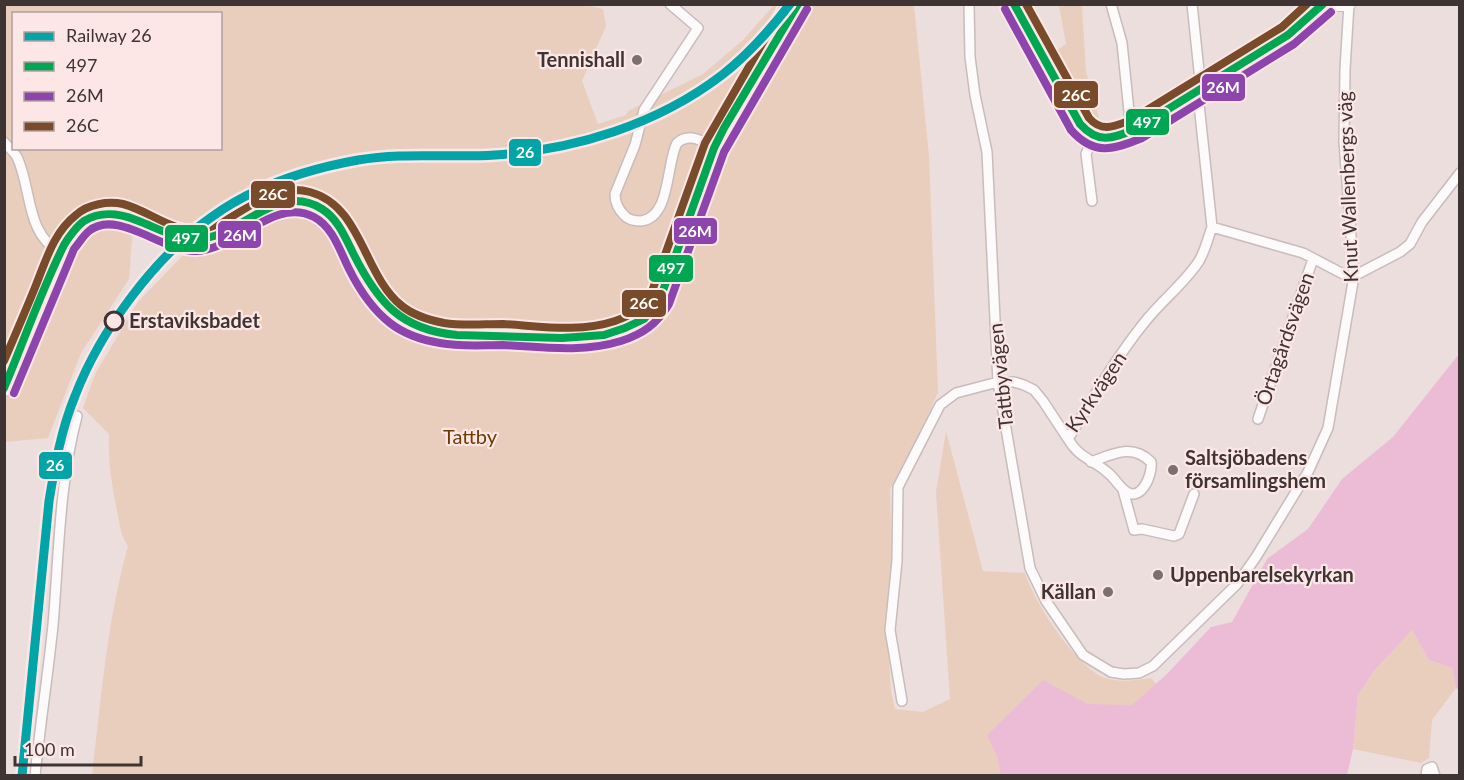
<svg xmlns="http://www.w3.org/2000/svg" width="1464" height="780" viewBox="0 0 1464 780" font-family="Lato,sans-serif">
<rect width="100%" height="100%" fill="#ecdedd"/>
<path fill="#e9cebd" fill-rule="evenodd" d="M 581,4 L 603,9 L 606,26 L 582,81 L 598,124 L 626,115 L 628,111 L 703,74 L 743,40 L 774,5 L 914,5 L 929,156 L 938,392 L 919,436 L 890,489 L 892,575 L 887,633 L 891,691 L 895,709 L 923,712 L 950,699 L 936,492 L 946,431 L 983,571 L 1025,573 C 1034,602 1076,667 1105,678 C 1120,683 1136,680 1151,678 L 1156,684 L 1135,776 L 92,775 C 101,699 107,621 128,546 C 120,533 121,530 118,515 C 112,487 108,463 109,434 L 83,408 L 95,374 L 138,302 L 187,251 L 169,241 L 133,227 L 129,279 L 81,353 L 48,438 L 5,442 L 4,5 ZM 14,14 L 220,14 L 220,148 L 14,148 Z
M 1059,5 L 1084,5 L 1082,7 L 1086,71 L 1102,129 L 1091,126 L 1081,115 L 1050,55 L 1066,44 Z
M 1412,630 L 1429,660 L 1452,668 L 1456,688 L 1432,720 L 1429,758 L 1421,763 L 1353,749 L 1358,695 L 1374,671 Z"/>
<path fill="#ecbcd7" d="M 1459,354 L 1459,690 L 1456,688 L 1452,668 L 1429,660 L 1412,630 L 1374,671 L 1358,695 L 1353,749 L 1347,775 L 1001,775 L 997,756 L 987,735 L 1043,680 L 1088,704 L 1132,705 L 1167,674 L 1211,627 L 1232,622 L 1267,559 L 1308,529 L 1342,479 L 1393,437 Z"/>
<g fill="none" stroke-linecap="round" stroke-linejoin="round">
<g stroke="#c8bcbc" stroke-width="12">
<path id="street" d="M 670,4 L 698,28 L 644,110 L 635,145 L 615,194 C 615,202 618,209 624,215 C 628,220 635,221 641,221 C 671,218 666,163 677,143 C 690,132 702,141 714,148
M 969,4 L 970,57 L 975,95 L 987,152 L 998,382 L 1030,568 L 1046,601 L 1083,655 L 1111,672 L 1124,674 L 1139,673 L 1153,666 L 1237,584 L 1256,557 L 1308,472 L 1328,428 L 1354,276 L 1344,142 L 1345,69 L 1349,4
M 1111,4 L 1122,43 L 1131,131
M 4,142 C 8,147 14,152 17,157 C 32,188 25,234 61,253
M 1092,201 L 1086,154 L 1094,135
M 1212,227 L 1303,253 L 1347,276 L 1354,276 L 1400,252 L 1410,244 L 1422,222 L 1460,173
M 1258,419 L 1313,259
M 1068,439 C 1079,458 1092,459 1107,472 C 1114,477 1117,484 1123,489 C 1140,506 1153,475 1151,462 C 1132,443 1113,454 1091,462
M 1123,490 L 1134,530 L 1142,529 L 1174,536 L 1179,534 L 1194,494
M 902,701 L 890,630 L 897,561 L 898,487 L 940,405 L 956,393 L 998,382 L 1014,382 L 1024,385 L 1034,390 L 1043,401 L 1068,439 C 1092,400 1115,359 1144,323 C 1161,301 1184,284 1199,261 C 1205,251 1208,238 1212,227 L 1199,104 L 1201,90 L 1192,4
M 35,776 C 40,725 48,675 53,625 C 59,555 59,484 77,416
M 1426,776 L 1427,769 L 1432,767 L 1435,776"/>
</g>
<g stroke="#c8bcbc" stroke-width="16">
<path id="secondary" d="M 1014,4 L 1080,124 L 1088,133 L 1100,138 L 1114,138 L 1136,129 L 1288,35 L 1324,4
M 1338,4 L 1348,4
M 4,389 L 65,243 C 112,168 164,261 215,236 C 246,222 285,186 320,208 C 340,220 346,240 356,259 C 366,279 378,300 395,314 C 408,324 426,330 441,333 C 462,337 484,334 505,335 C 543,336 582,343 618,331 C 626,328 640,323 647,317 C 652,313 656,305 660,299 L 714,148 L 724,128 L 798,4"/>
</g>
<use href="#street" stroke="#fcfafa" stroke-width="9"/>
<use href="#secondary" stroke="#fcfafa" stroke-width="14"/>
<g stroke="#fce7e6" stroke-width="12">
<path id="bus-1" d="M 1014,4 L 1080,124 C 1099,145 1113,138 1136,129 L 1288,35 L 1323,4
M 4,388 C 24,341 41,291 64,245 C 68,238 77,226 84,221 C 101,211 118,213 136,220 C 163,230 185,246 214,236 C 249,225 282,184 322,209 C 338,219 345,237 353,253 C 377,301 400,330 457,335 L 562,338 L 604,335 L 625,328 L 644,319 L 660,299 L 714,148 L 724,128 L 798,4"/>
</g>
<g stroke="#fce7e6" stroke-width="12">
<path id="bus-2" d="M 1005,9 L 1071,130 C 1094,156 1113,150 1142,138 L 1294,44 L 1331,12
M 14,393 L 74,249 C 79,243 83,236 89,231 C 117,208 163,252 196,251 C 236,250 274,196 314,217 C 333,227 340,251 349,269 C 359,289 372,309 390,323 C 404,334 422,340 440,343 C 461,347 482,345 503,345 C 542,347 582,353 621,341 C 643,334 657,324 669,304 L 724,152 L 807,9"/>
</g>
<g stroke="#fce7e6" stroke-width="12">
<path id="bus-3" d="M 1026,4 L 1089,118 C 1102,133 1115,126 1131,120 L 1282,27 L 1307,4
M 4,361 C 15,335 26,310 36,285 C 46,260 54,232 76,215 C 88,204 108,201 123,204 C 147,210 171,231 196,230 C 233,228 264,180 310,192 C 362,206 363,275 402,306 C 413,315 429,320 444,323 C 463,326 483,324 503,324 C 540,326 579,333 615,321 C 632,315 641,309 651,294 L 705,143 L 785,4"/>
</g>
<use href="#bus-1" stroke="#00a651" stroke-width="8"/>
<use href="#bus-2" stroke="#8e44ad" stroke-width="8"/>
<use href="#bus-3" stroke="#7a4b2a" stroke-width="8"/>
<g stroke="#fce7e6" stroke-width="14">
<path id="rail-1" d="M 22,776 L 49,501 C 55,465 61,430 75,396 C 100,331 155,256 213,216 C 255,186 308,169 358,160 C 403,152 449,158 495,155 C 575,150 658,124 722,75 C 748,55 770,30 790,4"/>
</g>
<use href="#rail-1" stroke="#03a4a7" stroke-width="9"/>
</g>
<g fill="#7b706e" stroke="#fce7e6" stroke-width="2">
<circle cx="637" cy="60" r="6"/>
<circle cx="1173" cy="470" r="6"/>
<circle cx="1158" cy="575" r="6"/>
<circle cx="1108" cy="592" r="6"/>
</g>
<circle fill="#fce7e6" stroke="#3e3433" stroke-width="3" cx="114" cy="321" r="9"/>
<g text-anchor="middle" stroke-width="4.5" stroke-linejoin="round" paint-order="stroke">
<g font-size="20" font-weight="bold" fill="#3e3433" stroke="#fce7e6" text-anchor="end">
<text x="625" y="67">Tennishall</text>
<text x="1185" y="465" text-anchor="start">Saltsjöbadens<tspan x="1185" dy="23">församlingshem</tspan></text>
<text x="1170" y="582" text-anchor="start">Uppenbarelsekyrkan</text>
<text x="1096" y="599">Källan</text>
</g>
<g font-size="20" fill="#3e3433" stroke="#fce7e6">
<text transform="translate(1348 187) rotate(-92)" y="7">Knut Wallenbergs väg</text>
<text transform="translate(1285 339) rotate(-71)" y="7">Örtagårdsvägen</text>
<text transform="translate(1001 376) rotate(-96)" y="7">Tattbyvägen</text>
<text transform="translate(1096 392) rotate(-56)" y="7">Kyrkvägen</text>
</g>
<g font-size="20" font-weight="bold" fill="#3e3433" stroke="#fce7e6" text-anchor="start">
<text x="129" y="328">Erstaviksbadet</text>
</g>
<g font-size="20" fill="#6f3c01" stroke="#fce7e6">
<text x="470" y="444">Tattby</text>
</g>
</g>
<g stroke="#fce7e6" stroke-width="2">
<rect x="1201" y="73" width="45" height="29" rx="6" fill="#8e44ad"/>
<rect x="1053" y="80" width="46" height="29" rx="6" fill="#7a4b2a"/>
<rect x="1125" y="108" width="45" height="28" rx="6" fill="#00a651"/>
<rect x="508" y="138" width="34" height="29" rx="6" fill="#03a4a7"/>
<rect x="250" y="180" width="46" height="29" rx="6" fill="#7a4b2a"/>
<rect x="673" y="217" width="45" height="28" rx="6" fill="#8e44ad"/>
<rect x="217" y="220" width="45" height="29" rx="6" fill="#8e44ad"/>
<rect x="164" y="224" width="45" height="29" rx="6" fill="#00a651"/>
<rect x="648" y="254" width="46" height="29" rx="6" fill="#00a651"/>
<rect x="621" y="289" width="46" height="29" rx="6" fill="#7a4b2a"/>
<rect x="38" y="451" width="35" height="29" rx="6" fill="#03a4a7"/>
</g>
<g font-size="16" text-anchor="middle" font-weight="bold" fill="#fff">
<text x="1223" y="93">26M</text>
<text x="1076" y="101">26C</text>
<text x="1147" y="128">497</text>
<text x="525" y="158">26</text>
<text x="273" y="200">26C</text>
<text x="695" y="237">26M</text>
<text x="240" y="241">26M</text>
<text x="186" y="244">497</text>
<text x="671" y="274">497</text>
<text x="644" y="309">26C</text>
<text x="55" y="471">26</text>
</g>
<rect width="1464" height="780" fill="none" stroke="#3e3433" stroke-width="12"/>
<rect x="12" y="12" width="210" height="138" fill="#fce7e6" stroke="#b09f9e" stroke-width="1.5"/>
<rect x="24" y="32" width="30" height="9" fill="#03a4a7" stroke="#b09f9e" stroke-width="1.5"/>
<text x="66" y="42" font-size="18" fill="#3e3433">Railway 26</text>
<rect x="24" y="62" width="30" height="9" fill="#00a651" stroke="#b09f9e" stroke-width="1.5"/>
<text x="66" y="72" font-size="18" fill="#3e3433">497</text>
<rect x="24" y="92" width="30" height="9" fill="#8e44ad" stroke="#b09f9e" stroke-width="1.5"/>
<text x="66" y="102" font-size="18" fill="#3e3433">26M</text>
<rect x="24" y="122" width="30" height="9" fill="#7a4b2a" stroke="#b09f9e" stroke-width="1.5"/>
<text x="66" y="132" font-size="18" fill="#3e3433">26C</text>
<path d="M15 756v9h126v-9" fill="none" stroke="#3e3433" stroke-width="3"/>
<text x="24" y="756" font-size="18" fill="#3e3433" stroke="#fce7e6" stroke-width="4.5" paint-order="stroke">100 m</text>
</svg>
